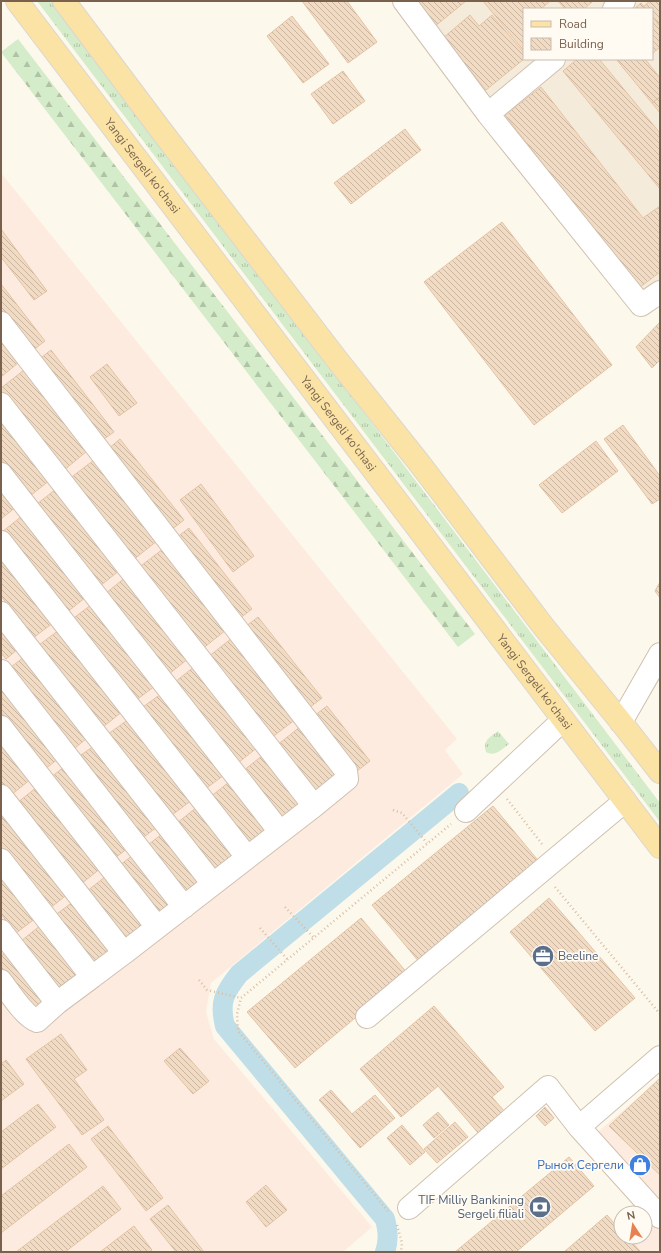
<svg xmlns="http://www.w3.org/2000/svg" width="661" height="1253" viewBox="0 0 661 1253" font-family="'Nunito Sans',sans-serif">
<defs>
<pattern id="grass-tufts" width="24" height="20" patternUnits="userSpaceOnUse"><rect width="24" height="20" fill="#d4ecc9"/><path d="M3 7l-1-3M5 7V3M7 7l1-3M15 17l-1-3M17 17v-4M19 17l1-3" fill="none" stroke="#b1c3a5"/></pattern>
<pattern id="forest-firs" width="22" height="20" patternUnits="userSpaceOnUse"><rect width="22" height="20" fill="#d4ecc9"/><path d="M5 1l3.5 6h-7zM16 11l3.5 6h-7z" fill="#b1c3a5"/></pattern>
<pattern id="building-back-hatch" width="6" height="6" patternUnits="userSpaceOnUse"><rect width="6" height="6" fill="#f2dbc3"/><path d="M-1 5l2 2M0 0l6 6M5-1l2 2" fill="none" stroke="#c9b5a1"/></pattern>
</defs>
<rect width="100%" height="100%" fill="#fdf8ec"/>
<path fill="#f5ebda" fill-rule="evenodd" d="M 406,1 L 660,1 L 660,301 L 639,291 ZM 524,9 L 652,9 L 652,59 L 524,59 Z"/>
<path fill="#fdebe0" d="M 1,173 L 457,739 L 445,750 L 463,774 L 211,983 L 206,1012 L 214,1039 L 372,1227 L 343,1252 L 1,1252 Z
M 660,1079 L 660,1252 L 578,1252 L 621,1217 L 621,1237 L 645,1237 L 645,1213 L 626,1213 L 648,1194 L 593,1136 Z"/>
<path fill="url(#grass-tufts)" d="M 37,1 L 52,1 L 660,803 L 660,822 Z
M 498,731 L 509,744 C 501,750 495,757 486,752 C 482,741 490,737 498,731 Z"/>
<path fill="url(#forest-firs)" d="M 18,39 L 475,634 L 458,647 L 1,52 Z"/>
<g fill="none" stroke-linecap="round" stroke-linejoin="round">
<path stroke="#bfdee8" stroke-width="20" d="M 385,1252 C 389,1240 388,1231 385,1219 L 225,1026 C 219,1002 224,993 239,974 L 459,793"/>
</g>
<path fill="url(#building-back-hatch)" stroke="#e5c3a3" d="M 302,1 L 347,1 L 377,42 L 348,63 Z
M 413,1 L 466,1 L 434,27 Z
M 483,1 L 550,1 L 541,9 L 524,9 L 524,51 Z
M 558,1 L 593,1 L 584,9 L 565,9 Z
M 650,1 L 660,1 L 660,26 L 652,16 L 652,9 L 646,9 L 644,6 Z
M 641,3 L 646,9 L 634,9 Z
M 470,15 L 479,26 L 492,15 L 524,53 L 524,59 L 486,90 L 443,38 Z
M 292,16 L 329,64 L 303,83 L 267,36 Z
M 652,16 L 660,26 L 660,47 L 652,54 Z
M 577,59 L 599,59 L 660,133 L 660,189 L 563,71 Z
M 616,59 L 645,59 L 660,78 L 660,97 L 652,103 Z
M 343,71 L 365,101 L 333,124 L 311,94 Z
M 541,87 L 643,218 L 660,206 L 660,272 L 639,288 L 505,115 Z
M 660,97 L 660,113 L 652,103 Z
M 405,129 L 421,150 L 351,204 L 334,183 Z
M 502,222 L 612,365 L 534,425 L 424,282 Z
M 1,229 L 47,291 L 34,300 L 1,257 Z
M 1,284 L 45,341 L 32,351 L 1,310 Z
M 660,322 L 660,360 L 652,368 L 636,347 Z
M 1,340 L 18,363 L 1,377 Z
M 51,350 L 114,432 L 101,441 L 38,360 Z
M 107,364 L 137,403 L 119,416 L 90,377 Z
M 24,370 L 87,451 L 63,471 L 1,392 L 1,388 Z
M 1,417 L 50,480 L 30,496 L 1,459 Z
M 623,425 L 660,476 L 660,499 L 652,504 L 604,439 Z
M 120,439 L 184,520 L 171,530 L 108,449 Z
M 596,441 L 618,471 L 562,513 L 539,485 Z
M 94,460 L 157,541 L 133,560 L 69,479 Z
M 201,484 L 254,556 L 233,572 L 180,500 Z
M 1,488 L 16,507 L 1,519 Z
M 56,489 L 120,570 L 100,586 L 37,504 Z
M 22,516 L 86,597 L 66,613 L 2,532 Z
M 189,528 L 252,609 L 239,619 L 176,538 Z
M 163,549 L 226,630 L 202,649 L 138,568 Z
M 1,555 L 53,623 L 33,638 L 1,596 Z
M 126,577 L 189,658 L 169,674 L 106,593 Z
M 660,582 L 660,598 L 655,591 Z
M 91,605 L 155,686 L 135,701 L 71,620 Z
M 258,617 L 322,698 L 309,708 L 245,627 Z
M 1,627 L 18,649 L 6,659 L 1,653 Z
M 59,630 L 123,711 L 103,727 L 39,645 Z
M 232,638 L 296,719 L 271,738 L 208,657 Z
M 24,657 L 87,738 L 75,748 L 11,667 Z
M 195,666 L 258,747 L 238,763 L 175,682 Z
M 1,686 L 58,759 L 45,769 L 1,712 Z
M 161,694 L 224,775 L 204,790 L 140,709 Z
M 327,706 L 370,761 L 357,771 L 314,716 Z
M 129,719 L 192,800 L 172,815 L 108,734 Z
M 301,726 L 344,781 L 319,800 L 276,746 Z
M 1,740 L 31,779 L 11,795 L 1,782 Z
M 94,746 L 157,827 L 144,837 L 81,755 Z
M 263,755 L 306,810 L 286,825 L 243,771 Z
M 64,767 L 128,848 L 115,858 L 51,777 Z
M 229,782 L 272,837 L 252,853 L 209,798 Z
M 37,787 L 101,868 L 81,884 L 17,803 Z
M 493,806 L 541,864 L 420,963 L 372,905 Z
M 197,807 L 240,862 L 220,878 L 177,823 Z
M 6,812 L 69,893 L 49,909 L 1,847 L 1,815 Z
M 162,834 L 205,889 L 192,899 L 149,844 Z
M 133,855 L 176,910 L 163,920 L 120,865 Z
M 1,872 L 36,918 L 16,933 L 1,914 Z
M 106,876 L 149,931 L 129,946 L 86,892 Z
M 549,898 L 635,998 L 595,1031 L 510,932 Z
M 74,901 L 117,955 L 97,971 L 54,916 Z
M 361,918 L 408,974 L 295,1068 L 247,1012 Z
M 41,925 L 84,980 L 64,996 L 21,941 Z
M 6,952 L 49,1007 L 36,1017 L 1,971 L 1,956 Z
M 434,1006 L 504,1087 L 492,1097 L 505,1112 L 479,1134 L 438,1086 L 401,1117 L 360,1069 Z
M 61,1034 L 87,1070 L 74,1079 L 104,1120 L 82,1135 L 26,1059 Z
M 180,1048 L 209,1081 L 193,1094 L 164,1061 Z
M 6,1060 L 24,1084 L 1,1101 L 1,1064 Z
M 659,1079 L 660,1080 L 660,1175 L 609,1126 Z
M 331,1090 L 352,1114 L 375,1095 L 395,1118 L 360,1148 L 319,1100 Z
M 38,1104 L 56,1127 L 1,1169 L 1,1132 Z
M 545,1107 L 554,1118 L 545,1126 L 536,1116 Z
M 438,1112 L 449,1125 L 434,1138 L 423,1125 Z
M 455,1122 L 468,1137 L 437,1163 L 424,1149 Z
M 402,1125 L 425,1152 L 410,1165 L 387,1138 Z
M 108,1126 L 163,1198 L 146,1211 L 91,1139 Z
M 69,1144 L 87,1167 L 1,1233 L 1,1196 Z
M 569,1157 L 594,1186 L 516,1252 L 455,1252 Z
M 266,1185 L 287,1210 L 266,1227 L 246,1202 Z
M 103,1186 L 121,1209 L 65,1252 L 16,1252 Z
M 168,1205 L 204,1252 L 176,1252 L 150,1219 Z
M 607,1215 L 621,1231 L 621,1237 L 627,1237 L 641,1252 L 564,1252 Z
M 134,1226 L 152,1250 L 149,1252 L 100,1252 Z"/>
<g fill="none" stroke-linecap="round" stroke-linejoin="round">
<g stroke="#d0c1b0" stroke-width="24">
<path id="minor" d="M 404,1 L 488,114 L 641,305 L 660,292
M 614,9 L 624,1
M 488,114 L 554,59
M 1,323 L 346,771 L 347,779 L 314,806 L 124,953
M 1,404 L 314,806
M 1,474 L 280,832
M 1,542 L 247,857
M 1,613 L 213,884
M 1,671 L 184,907
M 621,722 L 660,654
M 1,727 L 157,927
M 1,796 L 124,953 L 92,977
M 466,811 L 563,720
M 1,860 L 92,977 L 57,1003
M 1,931 L 57,1003 L 37,1021 C 24,1016 10,993 1,981
M 367,1017 L 625,801
M 579,1127 L 660,1057
M 409,1208 L 548,1087 L 579,1127 L 660,1217"/>
</g>
<g stroke="#dcd6d1" stroke-width="24">
<g id="major">
<path id="s1" d="M 17,1 L 660,847"/>
<path d="M 64,1 L 160,129 L 338,361 L 420,464 L 543,626 L 621,722 L 660,772"/>
</g>
</g>
<path stroke="#d8bea5" stroke-width="2.5" stroke-dasharray="1 3" stroke-linecap="butt" d="M 507,799 L 542,844
M 393,810 L 402,813 L 427,843
M 555,887 L 660,1014
M 285,907 L 314,938
M 260,928 L 288,960
M 199,980 L 207,990 L 241,998
M 388,1211 L 238,1031 L 237,1014 L 241,998 L 451,824
M 397,1225 L 402,1243 L 401,1252"/>
<use href="#minor" stroke="#fff" stroke-width="22"/>
<use href="#major" stroke="#fae3a5" stroke-width="22"/>
</g>
<defs>
<g id="office-disc" transform="scale(1.15)"><circle r="9.5" fill="#5c6f8a" stroke="#fffbf3"/><path d="M-6-3h4V-5.5h4V-3h4V5H-6ZM-1-4.5V-3h2v-1.5ZM-6 0V1H6V0Z" fill="#fff"/></g>
<g id="shop-disc" transform="scale(1.15)"><circle r="9.5" fill="#3f7fe0" stroke="#fffbf3"/><path d="M-5-2.5h2.3a2.7 3.5 0 0 1 5.4 0H5L5.5 6h-11ZM-1.5-2.5h3a1.5 2.3 0 0 0-3 0Z" fill="#fff"/></g>
<g id="bank-disc" transform="scale(1.15)"><circle r="9.5" fill="#5c6f8a" stroke="#fffbf3"/><path d="M-6-4H6V4H-6ZM0-2.3a2.3 2.3 0 1 0 0 4.6a2.3 2.3 0 1 0 0-4.6Z" fill="#fff"/></g>
</defs>
<g fill-rule="evenodd">
<use href="#office-disc" x="543" y="956"/>
<use href="#shop-disc" x="640" y="1165"/>
<use href="#bank-disc" x="540" y="1207"/>
</g>
<g text-anchor="middle" stroke-width="3.5" stroke-linejoin="round" paint-order="stroke">
<g font-size="12" fill="#79614d" stroke="#fffbf3">
<text dy="4" stroke="none"><textPath href="#s1" startOffset="207">Yangi Sergeli ko'chasi</textPath></text>
<text dy="4" stroke="none"><textPath href="#s1" startOffset="531">Yangi Sergeli ko'chasi</textPath></text>
<text dy="4" stroke="none"><textPath href="#s1" startOffset="855">Yangi Sergeli ko'chasi</textPath></text>
</g>
<g font-size="12" fill="#4e5e75" stroke="#fffbf3" text-anchor="start">
<text x="558" y="960">Beeline</text>
<text x="524" y="1204" text-anchor="end">TIF Milliy Bankining<tspan x="524" dy="14">Sergeli filiali</tspan></text>
</g>
<g font-size="12" fill="#366cbe" stroke="#fffbf3" text-anchor="end">
<text x="624" y="1169">Рынок Сергели</text>
</g>
</g>
<rect width="661" height="1253" fill="none" stroke="#79614d" stroke-width="4"/>
<rect x="523" y="8" width="130" height="52" fill="#fffbf3" stroke="#c9bdb1"/>
<rect x="531" y="21" width="20" height="6" fill="#fae3a5" stroke="#c9bdb1"/>
<text x="559" y="28" font-size="12" fill="#79614d">Road</text>
<rect x="531" y="38" width="20" height="12" fill="url(#building-back-hatch)" stroke="#c9bdb1"/>
<text x="559" y="48" font-size="12" fill="#79614d">Building</text>
<g transform="translate(633 1225) rotate(348)"><circle r="19" fill="#fffbf3" stroke="#c9bdb1"/>
<path d="M0-3L7 15L0 10L-7 15Z" fill="#e68152"/>
<text y="-6" font-size="11" font-weight="bold" text-anchor="middle" fill="#79614d">N</text>
</g>
</svg>
